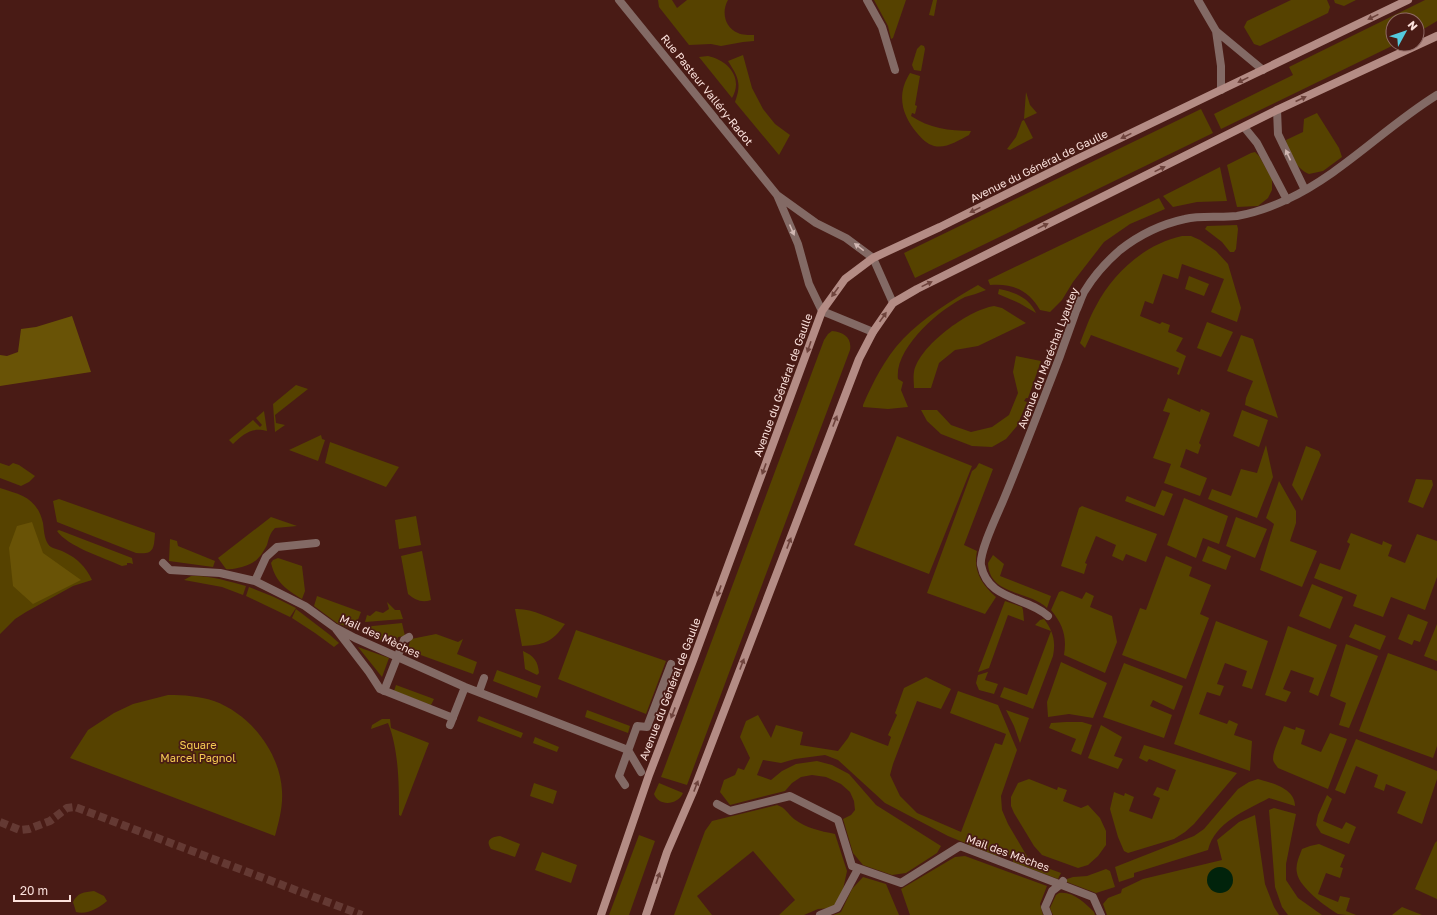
<svg xmlns="http://www.w3.org/2000/svg" width="1437" height="915" viewBox="0 0 1437 915" font-family="'Golos Text',sans-serif">
<rect width="100%" height="100%" fill="#491b15"/>
<path fill="#564200" d="M 658,0 L 672,0 L 677,8 L 687,0 L 728,0 C 721,12 725,28 738,33 C 742,35 749,35 754,35 L 754,41 L 743,42 L 721,46 L 711,44 L 689,45 L 659,7 Z
M 874,0 L 906,0 L 893,38 L 891,39 L 888,26 Z
M 933,0 L 937,0 L 934,16 L 929,15 Z
M 1291,0 L 1327,0 L 1330,7 L 1328,13 L 1260,46 L 1254,44 L 1244,27 L 1247,21 Z
M 1334,0 L 1356,0 L 1344,6 L 1335,3 Z
M 1425,0 L 1437,0 L 1437,21 L 1417,33 L 1417,20 L 1393,20 L 1393,44 L 1396,44 L 1221,129 L 1214,114 L 1293,75 L 1289,67 Z
M 921,45 L 924,46 L 925,49 L 921,71 L 914,70 L 912,65 L 917,49 Z
M 743,55 L 752,88 L 763,109 L 775,124 L 790,135 L 779,155 L 735,102 C 742,83 738,77 728,61 Z
M 708,56 C 727,60 744,77 732,98 L 699,57 Z
M 910,73 L 920,76 L 915,105 L 917,106 L 915,114 L 912,113 L 911,116 C 929,128 949,131 971,131 L 969,135 C 959,140 946,149 934,146 C 927,144 922,139 917,133 C 902,115 896,95 910,73 Z
M 1026,92 L 1030,105 L 1037,113 L 1024,119 Z
M 1201,109 L 1213,133 L 915,278 L 904,253 Z
M 1317,113 L 1339,148 L 1342,157 L 1323,171 L 1309,174 C 1297,169 1288,154 1286,140 L 1303,132 L 1304,119 Z
M 1024,120 L 1033,138 L 1010,150 L 1007,149 L 1016,137 L 1022,121 Z
M 1255,152 L 1259,156 L 1272,179 L 1272,190 L 1268,198 L 1258,206 L 1237,207 L 1227,165 L 1251,153 Z
M 1220,167 L 1227,201 L 1197,202 L 1173,207 L 1163,196 Z
M 1159,198 L 1165,209 L 1130,224 L 1104,242 L 1073,282 L 1062,300 L 1050,312 L 1040,310 C 1029,290 1012,283 990,285 L 988,280 Z
M 1237,225 L 1238,229 L 1236,249 L 1234,252 L 1230,252 L 1222,242 L 1205,229 L 1207,226 Z
M 1182,236 L 1191,236 L 1200,240 L 1216,251 L 1228,264 L 1241,308 L 1237,322 L 1211,312 L 1224,279 L 1182,264 L 1178,279 L 1163,274 L 1153,304 L 1145,301 L 1140,316 L 1160,324 L 1162,322 L 1170,325 L 1168,332 L 1183,338 L 1176,351 L 1186,356 L 1179,375 L 1177,374 L 1179,368 L 1091,335 L 1085,348 L 1080,343 C 1085,331 1089,318 1096,306 C 1113,273 1145,244 1182,236 Z
M 1189,276 L 1209,284 L 1204,296 L 1185,289 Z
M 978,285 L 986,290 C 979,293 972,295 965,297 C 940,309 894,348 898,379 L 903,382 L 901,390 L 908,407 L 888,409 L 863,407 L 863,405 C 873,382 885,358 903,339 C 924,317 952,300 978,285 Z
M 999,289 C 1014,292 1029,297 1036,313 L 1019,303 L 998,294 Z
M 994,306 L 1002,308 L 1026,323 L 978,346 L 955,350 L 939,363 L 931,388 L 914,388 C 914,383 913,377 914,372 C 919,346 968,310 994,306 Z
M 1207,322 L 1233,332 L 1221,357 L 1197,348 Z
M 832,331 C 844,332 852,338 850,350 L 687,785 L 661,777 L 824,340 L 828,334 Z
M 1241,335 L 1253,339 L 1278,418 L 1245,405 L 1246,398 L 1253,381 L 1227,371 Z
M 1016,356 L 1041,361 L 1028,398 L 1026,398 L 1024,401 L 1027,402 L 1017,426 L 1006,439 L 992,447 L 972,446 L 941,434 L 927,421 L 921,410 L 937,410 L 951,425 L 971,432 L 992,427 L 1009,415 L 1018,393 L 1013,372 Z
M 296,385 L 308,389 L 275,415 L 276,423 L 285,425 L 275,432 L 273,404 Z
M 1168,398 L 1200,412 L 1201,409 L 1210,413 L 1199,443 L 1201,445 L 1198,454 L 1186,449 L 1180,467 L 1207,478 L 1200,496 L 1164,483 L 1171,464 L 1153,458 L 1170,413 L 1163,411 Z
M 1242,410 L 1268,420 L 1259,447 L 1233,436 Z
M 264,411 L 267,431 C 251,427 244,434 233,444 L 229,440 L 253,420 L 260,427 L 262,425 L 256,418 Z
M 321,435 L 322,439 L 325,440 L 318,461 L 289,450 Z
M 897,436 L 972,466 L 929,574 L 854,545 Z
M 330,442 L 399,467 L 386,487 L 325,463 Z
M 1266,445 L 1273,477 L 1257,518 L 1208,499 L 1212,489 L 1231,496 L 1241,469 L 1257,473 Z
M 1306,446 L 1319,451 L 1321,455 L 1302,501 L 1292,485 Z
M 0,463 L 9,466 L 13,463 L 19,465 L 35,476 L 29,482 L 21,486 L 0,478 Z
M 979,463 L 993,469 L 964,545 L 977,551 C 973,570 981,584 996,597 L 985,614 L 927,593 L 972,471 L 976,468 Z
M 1416,479 L 1432,480 L 1433,485 L 1423,508 L 1408,502 Z
M 1279,481 L 1296,511 L 1296,523 L 1290,541 L 1317,551 L 1302,587 L 1260,570 L 1274,524 L 1266,518 Z
M 0,488 C 22,495 37,498 43,523 C 44,529 44,538 48,544 C 51,549 59,549 64,552 C 77,558 86,567 92,580 L 73,586 L 26,612 L 15,619 L 0,634 Z
M 1162,490 L 1173,494 L 1164,516 L 1125,501 L 1127,496 L 1155,507 Z
M 1184,498 L 1228,516 L 1219,544 L 1203,538 L 1196,558 L 1167,545 Z
M 59,499 L 155,533 C 154,549 154,555 136,553 L 57,522 L 53,501 Z
M 1082,506 L 1157,534 L 1146,562 L 1126,554 L 1123,561 L 1112,556 L 1116,545 L 1096,536 L 1085,563 L 1087,564 L 1084,574 L 1061,566 L 1079,508 Z
M 416,516 L 421,545 L 399,549 L 395,520 Z
M 271,517 L 297,526 L 275,528 C 270,533 269,538 267,545 C 260,558 256,563 242,567 C 236,568 232,570 226,569 L 218,558 Z
M 1236,517 L 1267,529 L 1255,558 L 1226,546 Z
M 59,530 L 132,558 L 133,564 L 130,563 L 127,563 L 127,565 L 122,566 C 104,558 67,546 57,531 Z
M 1351,533 L 1382,545 L 1383,541 L 1392,545 L 1388,556 L 1405,563 L 1417,534 L 1437,541 L 1437,577 L 1425,610 L 1391,597 L 1383,617 L 1353,606 L 1357,595 L 1314,578 L 1320,563 L 1340,570 L 1350,544 L 1347,542 Z
M 170,539 L 177,541 L 178,546 L 215,561 L 213,567 L 169,561 Z
M 1208,546 L 1231,556 L 1226,570 L 1202,561 Z
M 422,551 L 431,600 C 422,603 415,600 408,594 L 401,556 Z
M 993,555 L 1004,564 L 1000,576 L 1051,596 L 1047,608 C 1029,590 989,596 988,563 Z
M 1166,556 L 1192,567 L 1189,576 L 1211,585 L 1200,614 L 1209,618 L 1186,679 L 1122,655 L 1140,608 L 1146,610 Z
M 278,558 L 302,566 L 305,591 L 302,599 C 286,589 276,583 271,563 L 273,560 Z
M 191,576 C 209,575 228,581 246,586 L 243,595 L 222,587 L 184,580 Z
M 1312,584 L 1343,597 L 1330,629 L 1299,616 Z
M 249,587 L 274,597 L 296,608 L 290,617 L 246,596 Z
M 1062,591 L 1082,599 L 1086,592 L 1094,596 L 1090,607 L 1112,616 L 1117,642 L 1105,673 L 1064,655 C 1067,636 1063,625 1051,610 L 1059,592 Z
M 317,596 L 361,612 L 354,630 L 337,623 L 314,606 Z
M 1005,601 L 1022,607 L 1023,610 L 1024,621 L 1008,615 L 989,668 L 978,672 Z
M 387,602 L 395,610 L 400,610 L 403,619 L 365,622 L 367,615 L 370,616 L 376,611 L 383,613 L 389,609 Z
M 296,609 L 330,635 L 339,643 L 334,647 L 315,633 L 292,618 Z
M 515,609 C 532,608 549,618 565,624 C 552,643 543,645 522,646 Z
M 1408,614 L 1428,622 L 1420,642 L 1414,640 L 1412,645 L 1398,639 Z
M 1044,619 C 1053,631 1056,641 1053,656 L 1033,709 L 1000,697 L 1004,687 L 1027,695 L 1051,631 L 1035,625 L 1040,620 Z
M 1216,621 L 1268,641 L 1252,689 L 1242,686 L 1247,671 L 1225,663 L 1217,684 L 1224,686 L 1220,696 L 1207,692 L 1199,714 L 1227,724 L 1229,720 L 1238,724 L 1234,735 L 1252,741 L 1250,771 L 1174,744 Z
M 402,623 L 405,636 L 398,637 L 395,646 L 361,633 L 363,627 Z
M 1355,624 L 1386,636 L 1380,650 L 1349,637 Z
M 1437,624 L 1437,661 L 1424,656 Z
M 1288,626 L 1337,645 L 1318,696 L 1309,692 L 1314,678 L 1291,670 L 1283,689 L 1291,692 L 1286,702 L 1265,695 Z
M 576,630 L 666,661 L 646,714 L 558,679 Z
M 436,634 L 458,642 L 463,639 L 457,654 L 477,662 L 473,674 L 407,650 L 411,639 Z
M 1346,644 L 1378,656 L 1349,728 L 1339,725 L 1346,703 L 1330,696 Z
M 358,647 L 389,658 L 382,677 Z
M 523,651 C 534,656 538,661 539,673 L 537,675 L 525,669 Z
M 1388,653 L 1437,671 L 1437,746 L 1433,758 L 1359,731 Z
M 1061,662 L 1107,683 L 1093,718 L 1069,714 L 1048,717 L 1047,702 Z
M 1124,663 L 1183,686 L 1174,710 L 1153,700 L 1150,706 L 1172,715 L 1164,738 L 1103,717 Z
M 497,670 L 541,686 L 537,698 L 493,681 Z
M 988,672 L 985,680 L 998,684 L 994,694 L 979,690 L 976,683 L 978,675 Z
M 926,677 L 951,689 L 941,709 L 917,701 L 893,764 L 890,775 L 900,796 L 917,813 L 961,832 L 995,743 L 1002,745 L 1006,734 L 950,713 L 958,691 L 998,705 L 1017,750 L 1001,796 L 1002,810 L 1008,824 L 1028,858 L 1039,865 L 1061,873 L 1058,879 L 1013,862 L 1014,857 L 999,851 L 997,856 L 948,836 L 885,803 L 838,760 L 825,755 L 795,759 L 781,763 L 763,760 L 757,775 L 771,780 L 782,771 L 796,764 L 817,761 L 832,765 L 849,774 L 876,805 L 941,846 L 937,853 L 906,873 L 892,875 L 863,865 L 853,853 L 843,819 L 851,815 L 855,810 L 854,801 L 850,792 L 841,784 L 826,777 L 812,775 L 801,777 L 792,783 L 785,791 L 730,805 L 720,792 L 724,780 L 735,775 L 738,768 L 744,770 L 750,758 L 740,737 L 746,721 L 758,715 L 771,738 L 776,725 L 803,732 L 800,745 L 838,751 L 848,738 L 851,732 L 888,746 L 891,737 L 888,735 L 897,715 L 895,713 L 904,688 Z
M 396,685 L 434,699 L 431,705 L 394,691 Z
M 168,695 C 184,695 199,696 214,701 C 250,714 280,752 282,791 C 283,807 279,821 275,836 L 70,758 L 88,730 L 114,713 L 133,704 Z
M 587,710 L 630,726 L 628,733 L 585,717 Z
M 1006,710 L 1029,718 L 1020,743 L 1014,726 Z
M 479,716 L 523,733 L 521,738 L 477,721 Z
M 382,719 L 390,719 L 391,728 L 429,743 L 401,816 L 399,815 C 399,786 399,750 388,723 L 371,729 L 372,725 Z
M 1066,722 L 1082,722 L 1092,725 L 1081,755 L 1071,751 L 1076,739 L 1049,728 L 1051,723 Z
M 1101,725 L 1122,737 L 1114,756 L 1123,759 L 1118,769 L 1088,758 Z
M 1284,726 L 1295,730 L 1296,727 L 1305,730 L 1301,744 L 1321,752 L 1330,733 L 1347,739 L 1328,789 L 1278,768 C 1276,765 1273,762 1273,759 C 1273,750 1281,735 1284,726 Z
M 535,737 L 559,747 L 557,752 L 533,743 Z
M 1356,739 L 1437,771 L 1437,779 L 1422,824 L 1397,813 L 1406,792 L 1386,784 L 1384,791 L 1374,787 L 1378,775 L 1356,766 L 1345,794 L 1335,790 Z
M 1144,745 L 1237,773 L 1194,824 L 1185,832 L 1174,839 L 1128,853 L 1124,851 L 1118,837 L 1110,809 L 1114,792 L 1124,796 L 1125,793 L 1134,797 L 1129,811 L 1152,819 L 1160,798 L 1153,795 L 1157,787 L 1168,791 L 1176,770 L 1149,759 L 1147,762 L 1139,758 Z
M 1029,779 L 1057,790 L 1058,787 L 1067,790 L 1063,801 L 1081,808 L 1088,805 L 1100,818 L 1106,831 L 1106,845 L 1098,856 L 1088,865 L 1078,868 L 1042,855 L 1034,846 L 1014,813 L 1011,806 L 1011,797 L 1018,783 Z
M 1258,779 C 1272,783 1295,788 1295,806 L 1269,798 C 1245,811 1215,822 1208,850 L 1134,873 L 1134,877 L 1119,882 L 1115,867 L 1194,836 L 1204,829 L 1238,789 L 1249,782 Z
M 534,783 L 557,791 L 553,804 L 530,796 Z
M 659,783 L 683,793 C 678,805 659,807 654,794 Z
M 1327,795 L 1332,799 L 1323,821 L 1342,829 L 1346,822 L 1356,827 L 1349,844 L 1321,833 L 1316,825 L 1318,815 Z
M 777,805 C 786,808 787,813 794,819 C 806,828 820,831 835,834 L 847,871 L 842,894 L 837,903 L 831,908 L 818,909 L 804,915 L 779,915 L 795,900 L 753,851 L 697,896 L 712,915 L 674,915 L 705,831 L 712,821 Z
M 1274,808 L 1296,814 L 1286,864 L 1286,880 L 1298,898 L 1322,915 L 1288,915 L 1282,907 L 1275,887 L 1269,810 Z
M 1255,815 L 1265,884 L 1274,907 L 1279,915 L 1107,915 L 1103,904 L 1108,898 L 1121,893 L 1122,889 L 1143,879 L 1222,860 L 1217,840 L 1239,822 Z
M 639,835 L 655,841 L 629,915 L 609,915 Z
M 500,836 L 520,844 L 515,857 L 491,849 C 485,840 491,837 500,836 Z
M 1437,841 L 1437,899 L 1415,889 L 1435,843 Z
M 1319,844 L 1345,855 L 1340,867 L 1343,868 L 1340,878 L 1326,873 L 1318,894 L 1338,902 L 1340,896 L 1350,898 L 1346,911 L 1356,915 C 1351,915 1342,915 1338,914 C 1326,907 1299,887 1297,873 C 1295,865 1299,857 1302,849 L 1310,846 Z
M 542,852 L 577,865 L 571,883 L 535,870 Z
M 965,856 L 1047,886 L 1040,904 L 1043,915 L 910,915 L 901,889 L 955,857 Z
M 1106,869 L 1110,871 L 1115,887 L 1096,893 L 1067,882 L 1067,879 L 1073,877 L 1087,876 Z
M 863,877 L 886,884 L 899,915 L 833,915 L 841,912 L 852,889 Z
M 94,891 L 104,896 L 107,901 C 99,908 87,915 76,912 L 73,902 C 77,893 84,892 94,891 Z
M 1059,893 C 1073,891 1085,903 1094,912 L 1095,915 L 1053,915 L 1050,908 L 1056,895 Z
M 1402,907 L 1422,915 L 1392,915 Z"/>
<path fill="#695306" d="M 72,316 L 91,372 L 0,386 L 0,355 L 7,356 L 18,352 L 21,329 L 36,327 Z
M 32,522 L 43,553 L 81,580 L 33,604 L 13,586 L 9,548 L 17,526 Z"/>
<path fill="#01230b" d="M1207 880a13 13 0 1 1 26 0a13 13 0 1 1-26 0Z"/>
<g fill="none" stroke-linecap="round" stroke-linejoin="round">
<path stroke="#643933" stroke-width="8" stroke-dasharray="8 4" stroke-linecap="butt" d="M 0,822 L 20,830 L 29,829 L 50,821 L 67,808 L 75,807 L 362,915"/>
<path stroke="#836a65" stroke-width="8" d="M 867,0 L 882,27 L 895,70
M 163,563 L 170,570 L 220,573 L 255,581 L 305,606 L 334,627 L 355,638 L 465,687 L 628,750 L 641,772
M 255,581 L 266,557 L 277,547 L 316,543
M 336,629 L 369,672 L 380,689 L 453,718
M 384,691 L 404,640 L 409,637
M 479,692 L 484,678
M 450,725 L 465,687
M 625,785 L 619,776 L 637,726 L 647,727 L 671,664
M 717,804 L 730,811 L 790,796 L 838,820 L 852,866 L 901,883 L 960,846 L 1093,897 L 1101,915
M 820,915 L 837,908 L 858,869
M 1048,915 L 1045,907 L 1052,891 L 1061,884 L 1063,881"/>
<path stroke="#836a65" stroke-width="8" d="M 1198,0 L 1216,31 L 1263,70
M 1216,31 L 1221,66 L 1221,90
M 1277,110 L 1278,134 L 1305,190
M 1244,127 L 1257,143 L 1287,200
M 1048,616 C 1026,596 988,601 981,565 C 979,552 997,515 1003,501 C 1023,453 1041,405 1060,356 C 1065,341 1071,326 1076,311 C 1079,305 1081,298 1084,292 C 1093,277 1106,262 1120,250 C 1139,235 1162,224 1185,219 C 1201,215 1220,218 1237,216 C 1254,213 1271,207 1286,200 C 1342,174 1385,127 1437,95"/>
<path stroke="#836a65" stroke-width="8" d="M 619,0 L 777,195 L 798,244 L 809,284 L 822,311 L 873,332
M 777,195 L 816,223 L 846,238 L 873,258 L 893,303"/>
<path stroke="#b48c85" stroke-width="8" d="M 601,915 L 649,775 L 694,658 L 822,311 L 845,279 L 873,258 L 940,227 L 1077,159 L 1408,0
M 646,915 L 667,852 L 693,792 L 859,359 L 873,332 L 893,303 L 917,289 L 1277,110 L 1437,36"/>
</g>
<defs><path id="oneway-solid" d="M-6-.8H1V-3.2L6.5 0L1 3.2V.8H-6Z"/></defs>
<g fill="#6e433c">
<use href="#oneway-solid" transform="translate(1373 17) rotate(154)"/>
<use href="#oneway-solid" transform="translate(1243 80) rotate(154)"/>
<use href="#oneway-solid" transform="translate(1301 99) rotate(-25)"/>
<use href="#oneway-solid" transform="translate(1126 136) rotate(154)"/>
<use href="#oneway-solid" transform="translate(1160 169) rotate(-26)"/>
<use href="#oneway-solid" transform="translate(975 210) rotate(154)"/>
<use href="#oneway-solid" transform="translate(1043 226) rotate(-26)"/>
<use href="#oneway-solid" transform="translate(927 284) rotate(-26)"/>
<use href="#oneway-solid" transform="translate(835 292) rotate(126)"/>
<use href="#oneway-solid" transform="translate(883 317) rotate(-55)"/>
<use href="#oneway-solid" transform="translate(809 347) rotate(109)"/>
<use href="#oneway-solid" transform="translate(835 421) rotate(-69)"/>
<use href="#oneway-solid" transform="translate(764 469) rotate(110)"/>
<use href="#oneway-solid" transform="translate(789 543) rotate(-69)"/>
<use href="#oneway-solid" transform="translate(719 591) rotate(110)"/>
<use href="#oneway-solid" transform="translate(742 664) rotate(-69)"/>
<use href="#oneway-solid" transform="translate(673 713) rotate(111)"/>
<use href="#oneway-solid" transform="translate(696 786) rotate(-69)"/>
<use href="#oneway-solid" transform="translate(658 878) rotate(-71)"/>
</g>
<g fill="#d1b7b2">
<use href="#oneway-solid" transform="translate(1288 155) rotate(-115)"/>
<use href="#oneway-solid" transform="translate(792 230) rotate(66)"/>
<use href="#oneway-solid" transform="translate(859 247) rotate(-143)"/>
</g>
<g text-anchor="middle" stroke-width="3.5" stroke-linejoin="round" paint-order="stroke">
<g font-size="11" fill="#fbe1dc" stroke="#491b15">
<text transform="translate(707 90) rotate(51)" y="4">Rue Pasteur Valléry-Radot</text>
<text transform="translate(1039 166) rotate(-26)" y="4">Avenue du Général de Gaulle</text>
<text transform="translate(1048 358) rotate(-69)" y="4">Avenue du Maréchal Lyautey</text>
<text transform="translate(783 385) rotate(-70)" y="4">Avenue du Général de Gaulle</text>
<text transform="translate(380 636) rotate(25)" y="4">Mail des Mèches</text>
<text transform="translate(670 689) rotate(-69)" y="4">Avenue du Général de Gaulle</text>
<text transform="translate(1008 853) rotate(20)" y="4">Mail des Mèches</text>
</g>
<g font-size="11" fill="#f5cc52" stroke="#491b15">
<text x="198" y="749">Square<tspan x="198" dy="13">Marcel Pagnol</tspan></text>
</g>
</g>
<g transform="translate(1405 32) rotate(50)"><circle r="19" fill="#491b15" stroke="#906a65"/>
<path d="M0-3L7 15L0 10L-7 15Z" fill="#54cade"/>
<text y="-6" font-size="11" font-weight="bold" text-anchor="middle" fill="#fbe1dc">N</text>
</g>
<path d="M14 895v6h56v-6" fill="none" stroke="#fbe1dc" stroke-width="2"/>
<text x="20" y="895" font-size="12" fill="#fbe1dc" stroke="#491b15" stroke-width="3" paint-order="stroke">20 m</text>
</svg>
